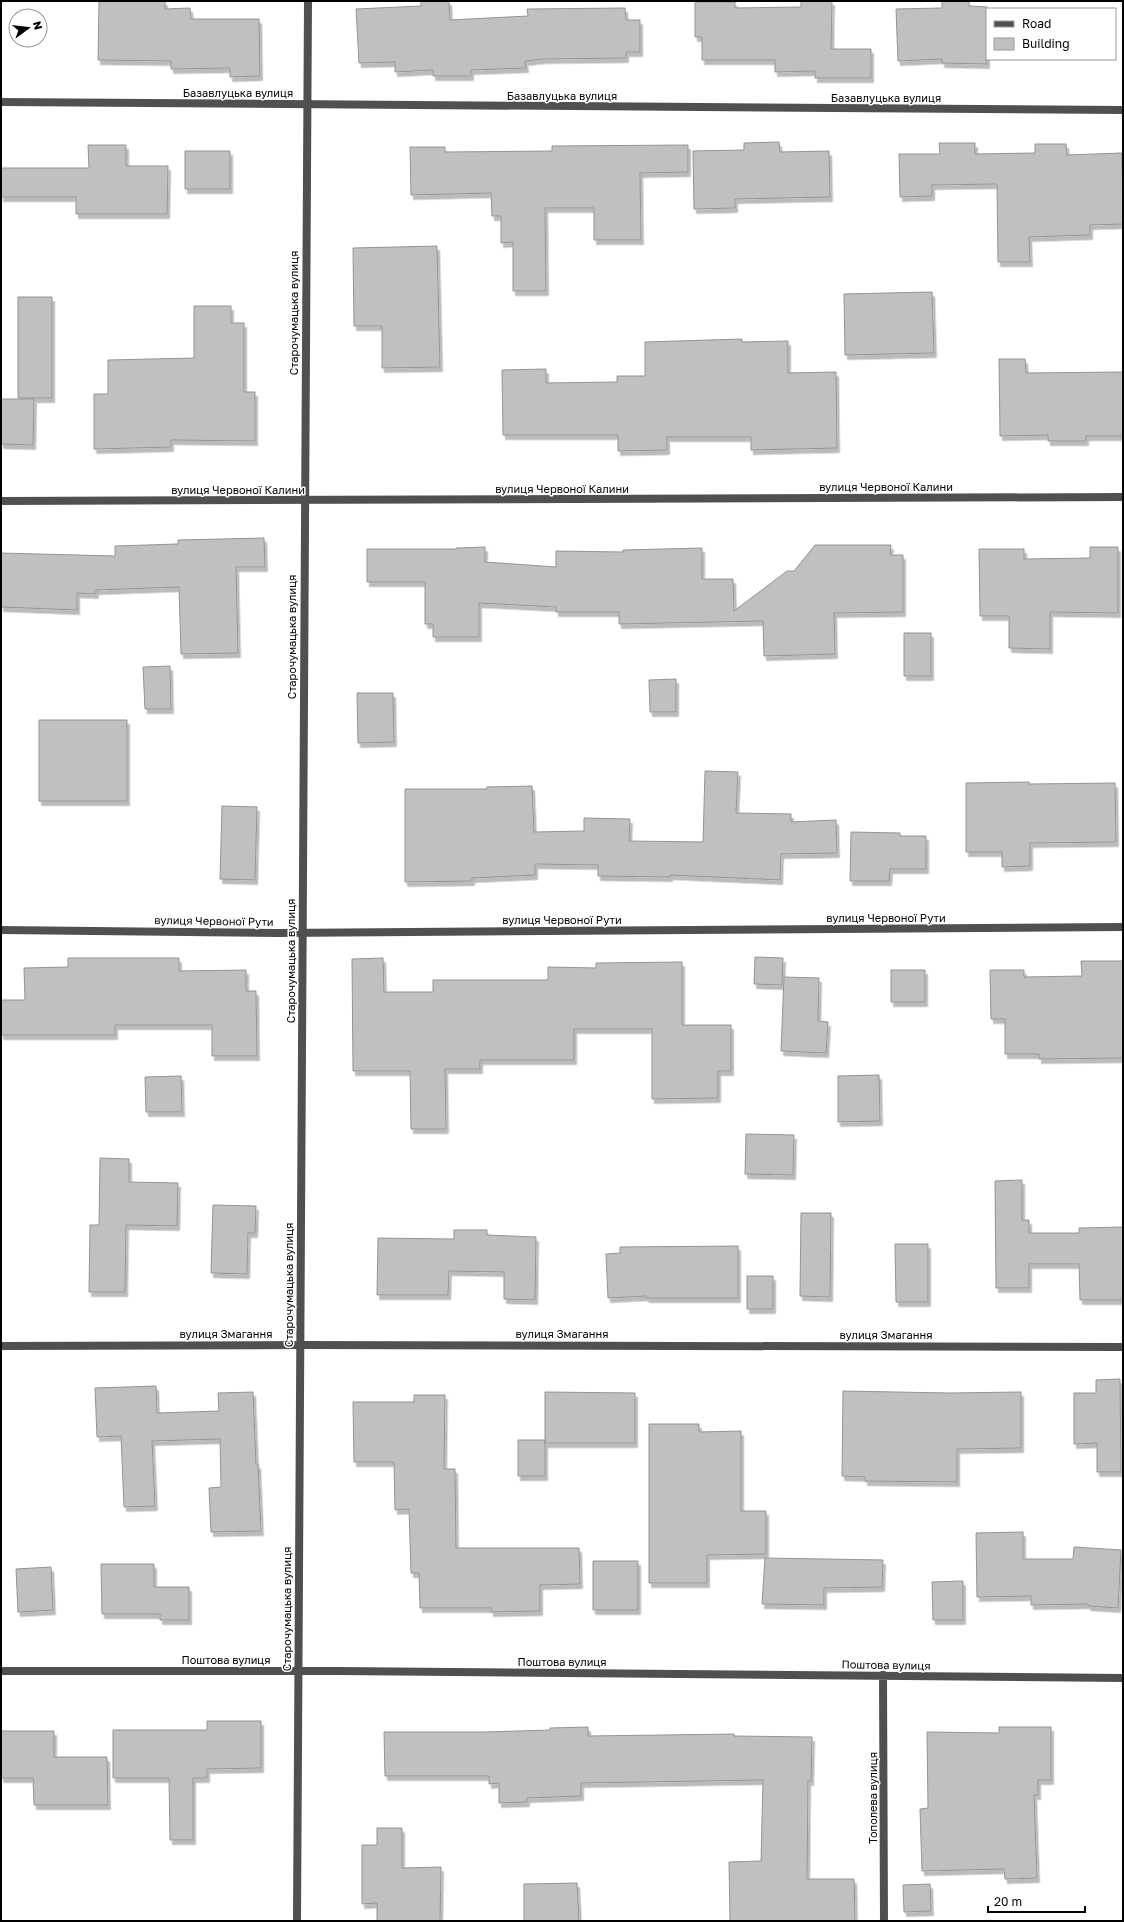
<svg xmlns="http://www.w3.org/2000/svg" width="1124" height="1922" viewBox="0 0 1124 1922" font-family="'Golos Text',sans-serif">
<defs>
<filter id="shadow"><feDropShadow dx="2.5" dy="4.5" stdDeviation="0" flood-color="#0004"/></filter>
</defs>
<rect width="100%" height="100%" fill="#fff"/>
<path fill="#c0c0c0" stroke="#949494" filter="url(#shadow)" d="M 99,1 L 165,1 L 165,9 L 190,8 L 191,19 L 259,19 L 260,76 L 230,77 L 230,68 L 171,69 L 171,61 L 98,60 Z
M 421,1 L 449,1 L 450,20 L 528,16 L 527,9 L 625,8 L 626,20 L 640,20 L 640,52 L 626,52 L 626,58 L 543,59 L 525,61 L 526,68 L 471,70 L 471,76 L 433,76 L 433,70 L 395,72 L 395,62 L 359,63 L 356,9 L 421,6 Z
M 801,1 L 832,1 L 831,49 L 871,49 L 871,78 L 815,78 L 815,71 L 775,72 L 775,60 L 702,60 L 702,37 L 695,37 L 695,2 L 735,2 L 735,8 L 801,7 Z
M 942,1 L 969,1 L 969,6 L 987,7 L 987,64 L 942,63 L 942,59 L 898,61 L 896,9 L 942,8 Z
M 779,142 L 780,152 L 829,151 L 830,197 L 735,199 L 735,208 L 694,209 L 693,151 L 744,150 L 744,143 Z
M 939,143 L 975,143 L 975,154 L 1035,153 L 1035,144 L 1066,144 L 1067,155 L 1122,153 L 1123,224 L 1090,225 L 1090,235 L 1029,237 L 1030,262 L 998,262 L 997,184 L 932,185 L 932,196 L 900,197 L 899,154 L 940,154 Z
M 88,145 L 126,145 L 126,166 L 168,166 L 167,214 L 76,214 L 76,197 L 1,197 L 1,168 L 89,168 Z
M 688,145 L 688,172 L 640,173 L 641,240 L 594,240 L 594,208 L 545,208 L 546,291 L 513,291 L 513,242 L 501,243 L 501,216 L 492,216 L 491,193 L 411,195 L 410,147 L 445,147 L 445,152 L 552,151 L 552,146 Z
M 185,151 L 230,151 L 230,189 L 185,189 Z
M 437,246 L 440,367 L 382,368 L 382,326 L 354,326 L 353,248 Z
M 932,292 L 934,353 L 845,355 L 844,294 Z
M 18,297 L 52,297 L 52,398 L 18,398 Z
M 194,306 L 231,306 L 231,323 L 244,323 L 244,392 L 255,392 L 255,441 L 171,440 L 171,447 L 94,449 L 94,394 L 108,394 L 108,360 L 194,358 Z
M 742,339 L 742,342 L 788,341 L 788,373 L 836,372 L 837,448 L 751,450 L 751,437 L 667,437 L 667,450 L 618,451 L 618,435 L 503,435 L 502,370 L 546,369 L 546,383 L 617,382 L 617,376 L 645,376 L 645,342 Z
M 999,359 L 1025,359 L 1026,373 L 1123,372 L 1123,436 L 1086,436 L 1086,441 L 1048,441 L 1048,435 L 1000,436 Z
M 1,399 L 34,399 L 33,445 L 1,444 Z
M 264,538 L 265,567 L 236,567 L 238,653 L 181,654 L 179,587 L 96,590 L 96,594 L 77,593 L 77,610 L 1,607 L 1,553 L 115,556 L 115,546 L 178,544 L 178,540 Z
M 815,545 L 891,545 L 890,555 L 903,555 L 903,612 L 834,613 L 835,654 L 764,656 L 763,621 L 619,624 L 619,612 L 556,612 L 556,607 L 479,603 L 479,637 L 433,637 L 433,624 L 425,624 L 425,582 L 367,582 L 367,549 L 456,549 L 456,548 L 485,547 L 485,562 L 556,567 L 556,551 L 623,552 L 623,550 L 702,548 L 702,579 L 733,579 L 734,611 L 787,571 L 794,571 Z
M 1090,547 L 1118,547 L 1118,613 L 1050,612 L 1050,649 L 1009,648 L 1009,616 L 980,616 L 979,549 L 1024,549 L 1024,559 L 1090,558 Z
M 904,633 L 931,633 L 931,676 L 904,676 Z
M 170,666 L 171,709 L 145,709 L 143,667 Z
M 676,679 L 676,712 L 650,712 L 649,680 Z
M 357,693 L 393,693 L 394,742 L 358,743 Z
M 39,720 L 127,720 L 127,801 L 39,801 Z
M 705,771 L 738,772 L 736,813 L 791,814 L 791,822 L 836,820 L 837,853 L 781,854 L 780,880 L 670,875 L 670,877 L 598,876 L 598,865 L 535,864 L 535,875 L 472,878 L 472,881 L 405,882 L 405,789 L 487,789 L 487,787 L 532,786 L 534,832 L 584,831 L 584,818 L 630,819 L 629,841 L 703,842 Z
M 1029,782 L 1029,784 L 1115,783 L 1116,842 L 1030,843 L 1030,866 L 1002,867 L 1002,852 L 966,852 L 966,783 Z
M 222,806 L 257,807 L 255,880 L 220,879 Z
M 851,832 L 900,833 L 900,836 L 926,836 L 926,869 L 890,869 L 889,881 L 850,881 Z
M 755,957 L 783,958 L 782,985 L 754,984 Z
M 68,958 L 179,958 L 179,971 L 246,970 L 246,991 L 256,991 L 257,1056 L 212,1056 L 212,1025 L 115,1025 L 115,1035 L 1,1035 L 1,1000 L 25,1000 L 24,968 L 68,967 Z
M 383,958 L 384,992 L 433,992 L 433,980 L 548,980 L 548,967 L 596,968 L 596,963 L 682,962 L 682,1025 L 731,1025 L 731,1071 L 718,1071 L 718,1098 L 652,1099 L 652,1029 L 574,1029 L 574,1060 L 480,1060 L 480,1069 L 445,1069 L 446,1129 L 411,1129 L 410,1071 L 353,1071 L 352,959 Z
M 1081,961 L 1123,961 L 1123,1058 L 1039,1059 L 1039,1054 L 1005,1054 L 1005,1019 L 991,1019 L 990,970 L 1024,970 L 1024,977 L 1082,976 Z
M 891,970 L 925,970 L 925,1002 L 891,1002 Z
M 784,977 L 819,978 L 818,1021 L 828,1022 L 826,1053 L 781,1051 Z
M 879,1075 L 880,1121 L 838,1122 L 838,1076 Z
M 181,1076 L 182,1112 L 146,1112 L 145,1077 Z
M 746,1134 L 794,1135 L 793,1175 L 745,1174 Z
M 100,1158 L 129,1159 L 129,1182 L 178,1183 L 177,1226 L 126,1225 L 125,1292 L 89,1292 L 90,1225 L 99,1225 Z
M 1022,1180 L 1022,1220 L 1029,1220 L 1029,1233 L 1079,1233 L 1079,1228 L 1123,1227 L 1123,1300 L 1080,1300 L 1079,1264 L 1029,1264 L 1029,1288 L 996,1288 L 995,1181 Z
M 213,1205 L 256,1206 L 255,1233 L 248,1233 L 247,1274 L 211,1273 Z
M 801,1213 L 831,1213 L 830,1297 L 800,1296 Z
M 454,1230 L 487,1230 L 487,1235 L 536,1237 L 535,1300 L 504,1299 L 504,1272 L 449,1271 L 448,1295 L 377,1295 L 378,1238 L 454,1239 Z
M 895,1244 L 928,1244 L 928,1302 L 896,1302 Z
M 738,1246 L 738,1298 L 646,1298 L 646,1296 L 608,1298 L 606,1254 L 620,1253 L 620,1247 Z
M 747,1276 L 773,1276 L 773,1309 L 747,1309 Z
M 1120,1379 L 1121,1472 L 1097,1472 L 1097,1443 L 1074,1444 L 1074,1393 L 1096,1393 L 1096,1380 Z
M 156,1386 L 157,1413 L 219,1411 L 218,1393 L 253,1392 L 256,1464 L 258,1464 L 261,1531 L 211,1532 L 209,1488 L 221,1487 L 220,1439 L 152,1441 L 155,1506 L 124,1507 L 121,1436 L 97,1437 L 95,1388 Z
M 843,1391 L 949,1393 L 1021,1392 L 1021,1448 L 957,1449 L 957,1482 L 865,1481 L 865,1477 L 842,1476 Z
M 545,1392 L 635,1393 L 635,1443 L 545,1443 Z
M 414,1395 L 445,1395 L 444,1469 L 455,1469 L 456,1548 L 579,1548 L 580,1584 L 540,1585 L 540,1611 L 491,1612 L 491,1608 L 420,1608 L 419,1573 L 411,1573 L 409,1509 L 395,1510 L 394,1462 L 354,1462 L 353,1402 L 414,1402 Z
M 649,1424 L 699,1424 L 699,1432 L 741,1431 L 741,1511 L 766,1511 L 766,1554 L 707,1555 L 707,1583 L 649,1583 Z
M 518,1440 L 545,1440 L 545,1476 L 518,1476 Z
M 1023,1532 L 1023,1559 L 1073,1559 L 1074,1547 L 1121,1550 L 1118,1608 L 1088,1606 L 1088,1604 L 1031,1605 L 1031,1596 L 977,1597 L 976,1533 Z
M 765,1558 L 883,1560 L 882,1587 L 824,1588 L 824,1605 L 762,1604 Z
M 593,1561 L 638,1561 L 638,1610 L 593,1610 Z
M 101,1564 L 154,1564 L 154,1587 L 189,1587 L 189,1620 L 160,1620 L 160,1614 L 102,1614 Z
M 51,1567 L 53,1610 L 18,1612 L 16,1569 Z
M 963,1581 L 963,1620 L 933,1620 L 932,1582 Z
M 207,1721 L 261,1721 L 261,1768 L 207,1769 L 207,1778 L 193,1778 L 193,1840 L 170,1840 L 169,1778 L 113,1778 L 113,1730 L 207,1730 Z
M 588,1727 L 588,1736 L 734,1734 L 734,1736 L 812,1737 L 811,1781 L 808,1781 L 807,1879 L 854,1879 L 855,1921 L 730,1921 L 729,1862 L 761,1861 L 763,1780 L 581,1783 L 581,1796 L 527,1798 L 527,1802 L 499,1803 L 499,1783 L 489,1784 L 489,1776 L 385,1776 L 384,1732 L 484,1732 L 550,1730 L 550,1728 Z
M 999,1727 L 1051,1727 L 1051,1780 L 1038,1780 L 1038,1795 L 1034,1795 L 1037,1878 L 1005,1879 L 1004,1869 L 922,1871 L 920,1809 L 928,1808 L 927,1732 L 999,1733 Z
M 1,1731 L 54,1731 L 54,1757 L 107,1757 L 108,1805 L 34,1805 L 33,1778 L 1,1778 Z
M 377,1828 L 402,1828 L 402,1868 L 441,1867 L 440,1921 L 377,1921 L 377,1903 L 362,1904 L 362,1845 L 377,1845 Z
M 577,1883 L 579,1921 L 524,1921 L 524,1884 Z
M 930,1884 L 931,1911 L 904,1912 L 903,1885 Z"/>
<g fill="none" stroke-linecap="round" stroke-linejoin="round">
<path stroke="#505050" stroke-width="8" d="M 1,102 L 1123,110
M 1,501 L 1123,497
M 1,930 L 278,933 L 1123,927
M 1,1346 L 300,1345 L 1123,1347
M 1,1671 L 338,1671 L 1123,1678
M 883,1675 L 884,1921"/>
<path stroke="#505050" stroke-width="8" d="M 297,1921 L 308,1"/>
</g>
<g text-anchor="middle" stroke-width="3" stroke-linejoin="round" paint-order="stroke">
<g font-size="11" fill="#000" stroke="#fff">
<text x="238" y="97">Базавлуцька вулиця</text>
<text x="562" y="100">Базавлуцька вулиця</text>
<text x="886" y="102">Базавлуцька вулиця</text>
<text transform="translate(294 313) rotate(-90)" y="4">Старочумацька вулиця</text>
<text x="886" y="491">вулиця Червоної Калини</text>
<text x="562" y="493">вулиця Червоної Калини</text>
<text x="238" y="494">вулиця Червоної Калини</text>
<text transform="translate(292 637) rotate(-90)" y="4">Старочумацька вулиця</text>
<text x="886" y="922">вулиця Червоної Рути</text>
<text x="562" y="924">вулиця Червоної Рути</text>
<text transform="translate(214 921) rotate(1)" y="4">вулиця Червоної Рути</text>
<text transform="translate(291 961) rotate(-90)" y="4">Старочумацька вулиця</text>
<text transform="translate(289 1285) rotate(-90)" y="4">Старочумацька вулиця</text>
<text x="226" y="1338">вулиця Змагання</text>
<text x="562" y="1338">вулиця Змагання</text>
<text x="886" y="1339">вулиця Змагання</text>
<text transform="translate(287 1609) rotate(-90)" y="4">Старочумацька вулиця</text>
<text x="226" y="1664">Поштова вулиця</text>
<text x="562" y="1666">Поштова вулиця</text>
<text transform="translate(886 1665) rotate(1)" y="4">Поштова вулиця</text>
<text transform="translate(873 1798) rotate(-90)" y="4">Тополева вулиця</text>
</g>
</g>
<rect width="1124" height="1922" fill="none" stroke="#000000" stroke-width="4"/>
<rect x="986" y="8" width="130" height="52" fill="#ffffff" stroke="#999999"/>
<rect x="994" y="21" width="20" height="6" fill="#505050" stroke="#999999"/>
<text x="1022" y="28" font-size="12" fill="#000000">Road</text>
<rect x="994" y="38" width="20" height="12" fill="#c0c0c0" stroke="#999999"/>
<text x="1022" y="48" font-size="12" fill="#000000">Building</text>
<g transform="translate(28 28) rotate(75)"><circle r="19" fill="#ffffff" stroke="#999999"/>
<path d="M0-3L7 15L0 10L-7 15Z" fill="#000000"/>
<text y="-6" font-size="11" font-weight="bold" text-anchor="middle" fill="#000000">N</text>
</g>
<path d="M988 1906v6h97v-6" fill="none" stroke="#000000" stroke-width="2"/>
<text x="994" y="1906" font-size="12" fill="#000000" stroke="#ffffff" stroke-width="3" paint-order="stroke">20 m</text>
</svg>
